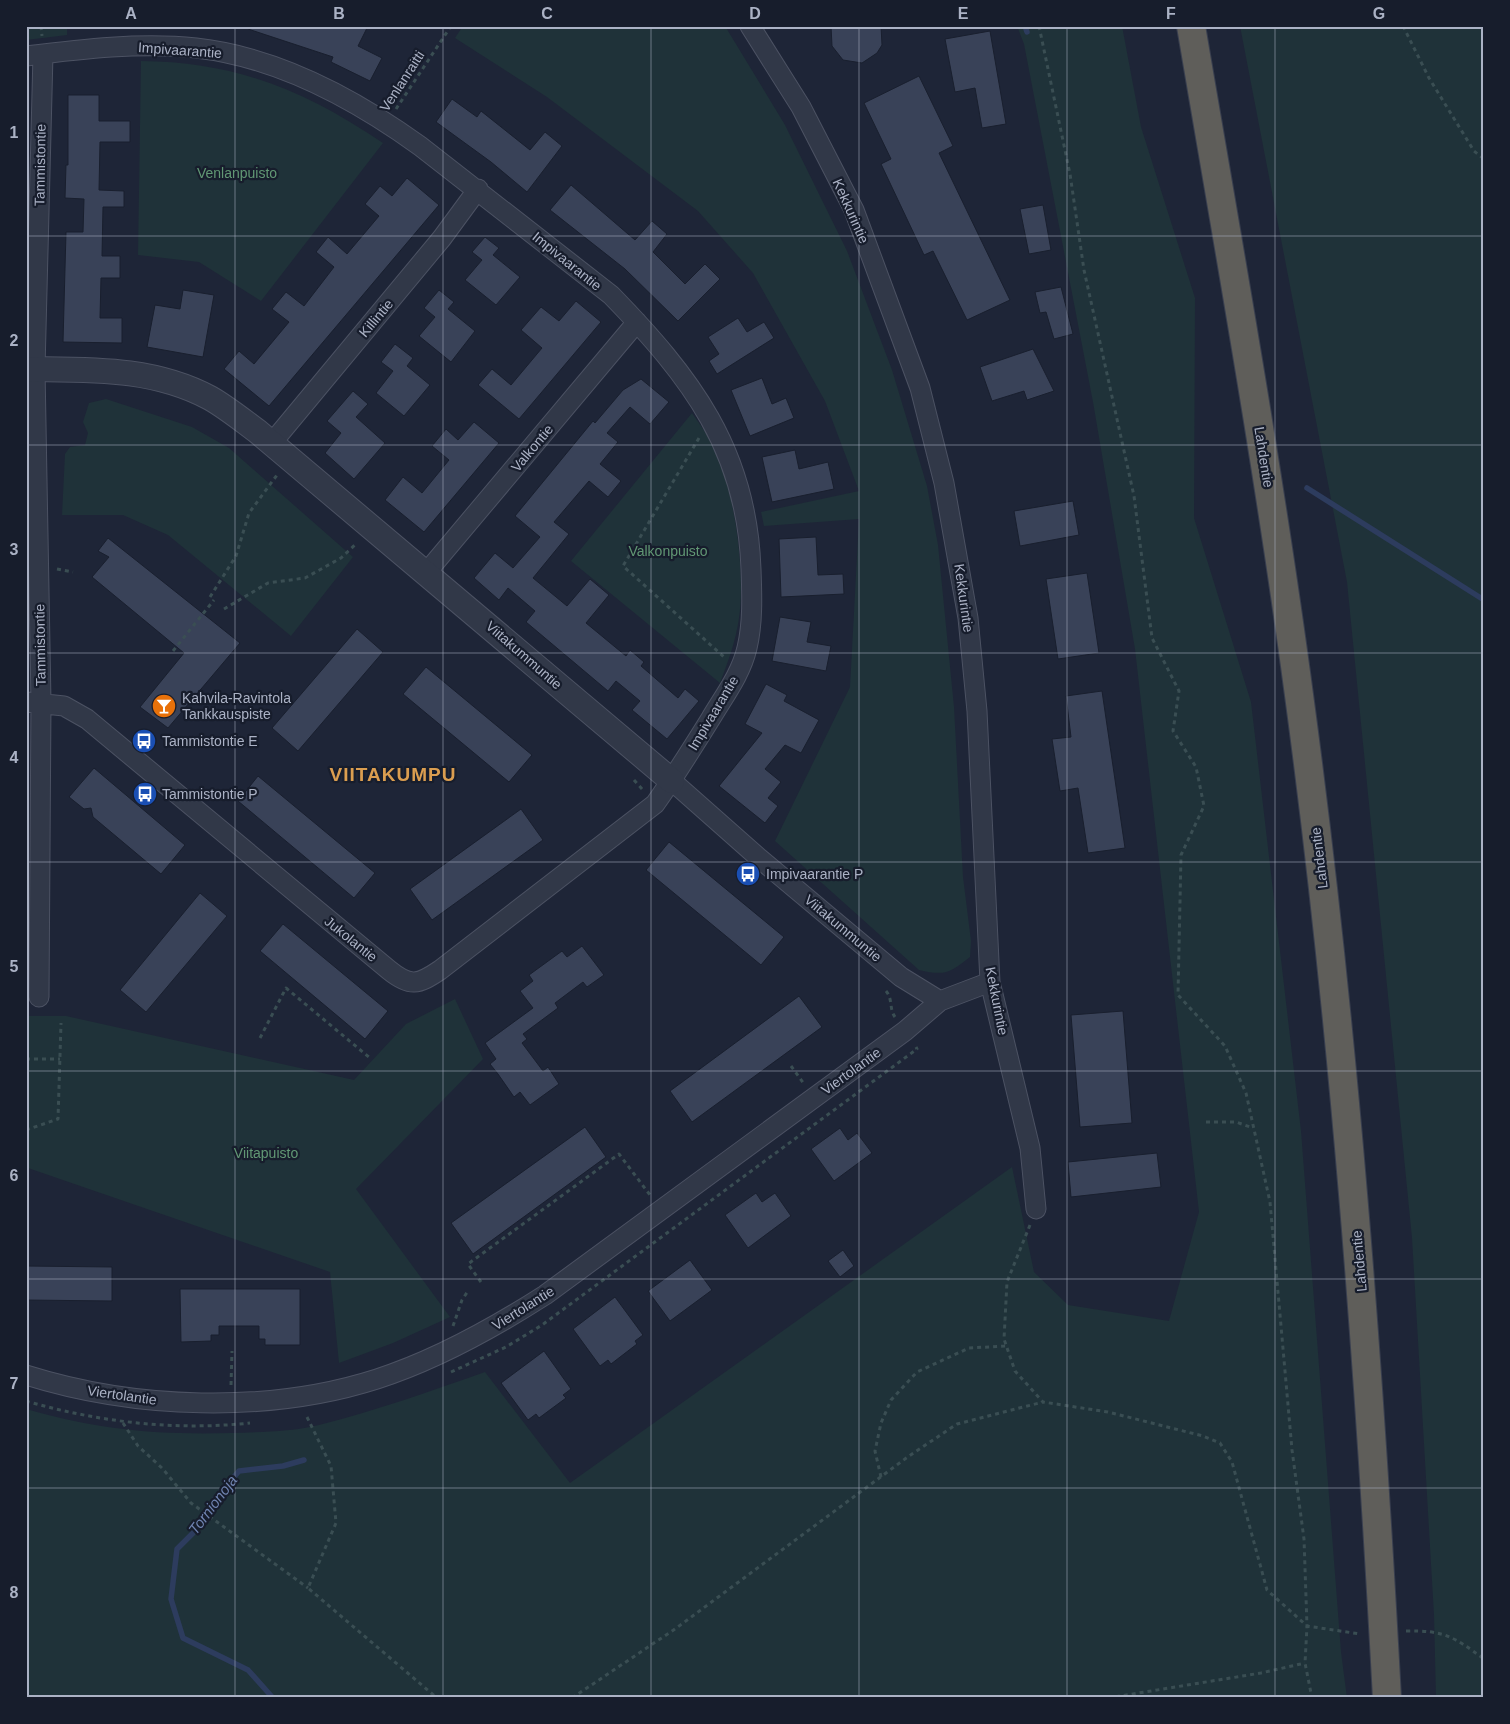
<svg xmlns="http://www.w3.org/2000/svg" width="1510" height="1724" viewBox="0 0 1510 1724" font-family="Helvetica,sans-serif">
<rect width="100%" height="100%" fill="#1e2537"/>
<path fill="#1f3239" d="M 26,26 L 67,26 L 67,35 L 26,40 Z
M 463,26 L 725,26 L 785,125 L 847,251 L 892,370 L 927,486 L 938,545 L 954,707 L 963,877 L 971,941 L 970,957 C 950,973 945,976 919,970 L 775,841 L 850,687 L 859,519 L 764,526 L 761,512 L 859,491 L 825,401 L 753,273 L 698,211 L 547,97 L 455,38 Z
M 1017,26 L 1122,26 L 1141,127 L 1195,298 L 1194,518 L 1251,702 L 1301,1131 L 1341,1652 L 1347,1698 L 26,1698 L 26,1409 C 99,1430 157,1435 232,1433 C 261,1432 291,1432 319,1425 C 375,1411 431,1391 485,1372 L 570,1483 L 1012,1167 L 1034,1272 L 1068,1305 L 1169,1321 L 1199,1212 L 1135,649 L 1093,402 L 1024,44 Z
M 1240,26 L 1484,26 L 1484,1698 L 1436,1698 L 1434,1615 L 1412,1238 L 1347,582 Z
M 141,61 C 236,62 304,90 383,143 L 261,301 L 199,262 L 138,255 Z
M 106,399 L 192,427 L 229,448 L 353,557 L 291,636 L 168,535 L 123,515 L 62,515 L 65,454 L 70,447 L 85,445 L 88,433 L 83,422 L 89,403 Z
M 692,413 C 700,425 709,436 715,449 C 734,489 746,573 739,618 C 736,640 728,662 720,683 L 571,561 Z
M 455,999 L 483,1059 L 356,1189 L 450,1317 L 393,1343 L 339,1363 L 330,1272 L 28,1168 L 26,1171 L 26,1016 L 66,1016 L 354,1080 L 406,1024 Z"/>
<g fill="none" stroke-linecap="round" stroke-linejoin="round">
<path stroke="#2d3c5e" stroke-width="5.5" d="M 1025,26 L 1027,32
M 1307,488 L 1484,600
M 273,1698 L 248,1670 L 183,1638 L 171,1599 L 177,1549 L 201,1525 L 214,1500 L 239,1471 L 283,1466 L 304,1460"/>
</g>
<path fill="#394258" stroke="#191f2e" d="M 249,26 L 368,26 L 358,46 L 382,58 L 370,81 L 331,62 L 333,57 L 248,29 Z
M 831,26 L 881,26 L 882,45 L 877,53 L 862,63 L 843,60 L 832,46 Z
M 990,31 L 1006,124 L 982,128 L 975,88 L 955,92 L 945,39 Z
M 919,76 L 953,146 L 939,153 L 1010,300 L 967,320 L 933,251 L 924,255 L 881,164 L 891,159 L 864,103 Z
M 68,95 L 99,95 L 99,121 L 130,121 L 130,142 L 100,142 L 99,190 L 124,191 L 124,207 L 103,207 L 102,256 L 120,256 L 120,278 L 101,278 L 100,318 L 122,318 L 122,343 L 63,342 L 66,232 L 83,232 L 84,199 L 65,198 L 66,165 L 68,165 Z
M 452,99 L 477,117 L 481,111 L 530,150 L 545,132 L 562,146 L 527,192 L 491,162 L 436,122 Z
M 407,178 L 439,205 L 269,406 L 224,369 L 239,351 L 254,364 L 289,322 L 272,309 L 286,292 L 304,306 L 334,267 L 316,252 L 328,237 L 347,254 L 379,216 L 365,204 L 380,186 L 392,196 Z
M 571,185 L 635,240 L 652,221 L 667,234 L 653,252 L 685,284 L 705,264 L 720,279 L 678,321 L 625,269 L 550,210 Z
M 1043,205 L 1051,250 L 1029,254 L 1020,209 Z
M 485,237 L 499,248 L 493,255 L 520,277 L 496,305 L 465,280 L 482,260 L 472,252 Z
M 1061,287 L 1073,334 L 1054,339 L 1046,312 L 1040,313 L 1035,292 Z
M 183,290 L 214,295 L 203,357 L 147,347 L 155,305 L 180,309 Z
M 439,290 L 454,302 L 448,309 L 475,331 L 451,362 L 419,336 L 435,317 L 424,308 Z
M 576,301 L 601,322 L 519,419 L 478,385 L 492,369 L 511,385 L 542,348 L 521,330 L 541,307 L 559,321 Z
M 738,318 L 747,332 L 764,322 L 774,338 L 717,374 L 709,361 L 719,354 L 708,337 Z
M 395,344 L 413,358 L 407,366 L 430,385 L 404,416 L 376,393 L 393,371 L 381,362 Z
M 1033,349 L 1054,391 L 1027,400 L 1024,391 L 992,401 L 980,367 Z
M 762,378 L 772,404 L 786,398 L 794,418 L 750,436 L 731,390 Z
M 641,379 L 669,402 L 650,424 L 630,407 L 607,433 L 618,442 L 600,464 L 621,481 L 608,497 L 589,481 L 554,522 L 569,534 L 533,578 L 567,606 L 590,579 L 609,595 L 586,623 L 626,656 L 630,650 L 644,662 L 641,666 L 678,698 L 685,689 L 699,701 L 667,739 L 632,710 L 640,701 L 616,681 L 608,691 L 526,622 L 535,611 L 508,588 L 499,600 L 474,578 L 495,553 L 513,568 L 540,537 L 515,516 L 593,421 L 595,423 L 623,390 Z
M 353,391 L 368,404 L 356,417 L 385,443 L 354,479 L 325,453 L 341,433 L 327,421 Z
M 474,422 L 499,443 L 424,532 L 385,500 L 403,477 L 422,493 L 449,460 L 432,446 L 446,429 L 458,440 Z
M 795,450 L 799,469 L 828,462 L 834,489 L 772,502 L 762,457 Z
M 1073,501 L 1079,535 L 1020,546 L 1014,511 Z
M 816,537 L 818,575 L 843,574 L 844,594 L 781,597 L 779,539 Z
M 108,538 L 240,643 L 168,728 L 140,707 L 184,653 L 92,577 L 109,557 L 98,551 Z
M 1087,573 L 1099,653 L 1058,659 L 1046,579 Z
M 780,617 L 811,622 L 807,642 L 831,646 L 826,671 L 772,661 Z
M 357,629 L 383,652 L 298,751 L 272,728 Z
M 426,667 L 532,755 L 509,782 L 403,694 Z
M 766,684 L 787,695 L 784,701 L 819,720 L 801,753 L 785,745 L 765,769 L 781,782 L 768,798 L 778,806 L 765,823 L 719,786 L 762,733 L 745,724 Z
M 1102,691 L 1125,848 L 1088,853 L 1078,788 L 1060,791 L 1052,739 L 1071,737 L 1066,696 Z
M 94,768 L 185,845 L 161,874 L 93,817 L 91,808 L 84,809 L 69,797 Z
M 258,776 L 375,873 L 354,898 L 238,801 Z
M 521,809 L 543,840 L 432,920 L 410,889 Z
M 669,842 L 784,937 L 761,965 L 646,870 Z
M 200,893 L 227,916 L 146,1012 L 120,990 Z
M 283,924 L 388,1011 L 365,1039 L 260,951 Z
M 582,946 L 604,975 L 587,987 L 583,982 L 555,1003 L 558,1008 L 523,1034 L 527,1039 L 522,1043 L 543,1071 L 548,1067 L 559,1084 L 530,1105 L 520,1092 L 514,1097 L 498,1074 L 490,1064 L 496,1059 L 485,1043 L 533,1008 L 520,991 L 533,981 L 529,975 L 562,951 L 567,957 Z
M 799,996 L 822,1027 L 692,1122 L 670,1091 Z
M 1123,1011 L 1132,1123 L 1080,1127 L 1071,1015 Z
M 585,1127 L 606,1157 L 473,1254 L 451,1223 Z
M 840,1128 L 848,1140 L 857,1133 L 872,1153 L 834,1181 L 811,1149 Z
M 1157,1153 L 1161,1187 L 1071,1197 L 1068,1162 Z
M 756,1193 L 762,1202 L 775,1193 L 791,1216 L 748,1248 L 725,1215 Z
M 843,1250 L 854,1266 L 840,1277 L 828,1261 Z
M 690,1260 L 712,1290 L 670,1321 L 648,1291 Z
M 26,1266 L 112,1267 L 112,1301 L 26,1300 Z
M 180,1289 L 300,1289 L 300,1345 L 265,1345 L 265,1339 L 259,1339 L 259,1326 L 219,1326 L 219,1335 L 211,1335 L 211,1341 L 181,1342 Z
M 615,1297 L 643,1335 L 635,1341 L 637,1344 L 611,1364 L 608,1360 L 600,1366 L 573,1329 Z
M 544,1351 L 571,1389 L 563,1395 L 566,1398 L 539,1418 L 536,1414 L 528,1420 L 501,1383 Z"/>
<g fill="none" stroke-linecap="round" stroke-linejoin="round">
<g stroke="#4c5263" stroke-width="21">
<path id="minor" d="M 750,26 L 801,107 L 854,210 L 920,388 L 944,483 L 968,618 L 977,711 L 990,982 L 1030,1148 L 1036,1209
M 26,56 C 82,49 141,42 196,48 C 278,57 355,99 420,146 L 611,295 C 691,377 747,450 751,569 C 752,595 753,623 747,648 C 741,674 724,696 711,718 C 693,747 675,776 655,804 L 440,970 C 418,985 410,987 389,970 L 87,719 L 64,706 L 26,702
M 271,444 L 442,238 L 478,189
M 426,573 L 637,322
M 672,781 L 759,858 L 901,977 L 940,1001
M 39,997 L 41,702 L 35,369 L 43,54
M 26,1375 C 134,1409 268,1414 377,1379 C 436,1360 492,1329 545,1295 L 905,1031 L 940,1001 L 990,982"/>
</g>
<g stroke="#4c5263" stroke-width="26">
<path id="tertiary" d="M 26,369 C 90,370 152,367 210,398 C 226,407 242,420 257,431 L 672,781"/>
</g>
<g stroke="#393f4f" stroke-width="30">
<path id="trunk" d="M 1191,26 C 1229,249 1269,471 1299,695 C 1344,1027 1369,1363 1387,1698"/>
</g>
<path stroke="#3a4e53" stroke-width="3" stroke-dasharray="4 4" stroke-linecap="butt" d="M 41,26 L 42,36
M 1039,26 L 1070,174 L 1084,270 L 1134,496 L 1152,638 L 1179,691 L 1173,731 L 1196,767 L 1204,806 L 1181,855 L 1178,995 L 1225,1046 L 1246,1093 L 1270,1202 L 1292,1450 L 1304,1539 L 1307,1626 L 1305,1663 L 1312,1698
M 1403,26 L 1429,78 L 1474,151 L 1484,159
M 396,109 L 451,26
M 699,438 L 623,566 L 724,657
M 57,569 L 73,572
M 210,597 L 236,556 L 249,513 L 277,475
M 224,609 L 268,583 L 305,578 L 341,558 L 357,543
M 173,651 L 214,600
M 634,780 L 643,790
M 886,991 C 893,999 889,1009 895,1017
M 260,1038 L 286,988 L 370,1058
M 26,1059 L 60,1059
M 791,1066 L 804,1084
M 1206,1122 L 1236,1122 L 1253,1128
M 26,1130 L 58,1119 L 61,1023
M 1030,1225 L 1007,1282 L 1004,1339 L 1015,1371 L 1043,1402 L 1108,1412 L 1203,1436 L 1220,1443 L 1232,1462 L 1267,1590 L 1307,1626 L 1360,1634
M 481,1282 L 468,1264 L 619,1154 L 650,1195
M 453,1326 L 462,1300 L 468,1291
M 451,1372 L 506,1347 L 542,1325 L 917,1049 L 916,1047
M 231,1385 L 232,1351
M 26,1401 C 98,1422 175,1431 250,1423
M 307,1417 L 331,1466 L 336,1523 L 308,1588 L 437,1698
M 123,1423 L 138,1446 L 162,1468 L 191,1503 L 308,1588
M 881,1477 L 875,1451 L 881,1423 L 891,1400 L 917,1372 L 969,1348 L 1007,1346
M 1406,1631 C 1444,1630 1454,1637 1484,1659
M 572,1698 L 675,1629 L 909,1456 L 957,1424 L 1043,1402
M 1108,1698 L 1261,1673 L 1305,1663"/>
<use href="#minor" stroke="#313848" stroke-width="19"/>
<use href="#tertiary" stroke="#313848" stroke-width="24"/>
<use href="#trunk" stroke="#5f5e5a" stroke-width="28"/>
</g>
<path fill="none" stroke="#abb2c5" stroke-width="1" stroke-opacity="0.55" d="M 235,26 L 235,1698M 443,26 L 443,1698M 651,26 L 651,1698M 859,26 L 859,1698M 1067,26 L 1067,1698M 1275,26 L 1275,1698M 26,236 L 1484,236M 26,445 L 1484,445M 26,653 L 1484,653M 26,862 L 1484,862M 26,1071 L 1484,1071M 26,1279 L 1484,1279M 26,1488 L 1484,1488"/>
<defs>
<g id="bar-disc" transform="scale(1.25)"><circle r="9.5" fill="#e8710a" stroke="#171d2c"/><path d="M-6-5H6L.8 .8V4.5H3.5V6h-7V4.5H-.8V.8Z" fill="#fff"/></g>
<g id="bus-disc" transform="scale(1.25)"><circle r="9.5" fill="#1a4fb4" stroke="#171d2c"/><path d="M-5-6H5V4H4V6H2V4H-2V6H-4V4H-5ZM-3.5-4V0h7V-4ZM-3.5 1.2v1.5H-2V1.2ZM2 1.2v1.5H3.5V1.2Z" fill="#fff"/></g>
</defs>
<g fill-rule="evenodd">
<use href="#bar-disc" x="164" y="706"/>
<use href="#bus-disc" x="144" y="741"/>
<use href="#bus-disc" x="145" y="794"/>
<use href="#bus-disc" x="748" y="874"/>
</g>
<g text-anchor="middle" stroke-width="4.5" stroke-linejoin="round" paint-order="stroke">
<g font-size="14" fill="#abb2c5" stroke="#171d2c">
<text transform="translate(180 50) rotate(4)" y="5">Impivaarantie</text>
<text transform="translate(402 81) rotate(-57)" y="5">Venlanraitti</text>
<text transform="translate(40 165) rotate(-89)" y="5">Tammistontie</text>
<text transform="translate(851 211) rotate(66)" y="5">Kekkurintie</text>
<text transform="translate(567 261) rotate(39)" y="5">Impivaarantie</text>
<text transform="translate(376 318) rotate(-50)" y="5">Killintie</text>
<text transform="translate(532 448) rotate(-50)" y="5">Valkontie</text>
<text transform="translate(1264 457) rotate(81)" y="5">Lahdentie</text>
<text transform="translate(964 598) rotate(82)" y="5">Kekkurintie</text>
<text transform="translate(40 645) rotate(-91)" y="5">Tammistontie</text>
<text transform="translate(524 655) rotate(41)" y="5">Viitakummuntie</text>
<text transform="translate(713 713) rotate(-59)" y="5">Impivaarantie</text>
<text transform="translate(1319 858) rotate(-97)" y="5">Lahdentie</text>
<text transform="translate(843 928) rotate(40)" y="5">Viitakummuntie</text>
<text transform="translate(351 939) rotate(39)" y="5">Jukolantie</text>
<text transform="translate(997 1001) rotate(79)" y="5">Kekkurintie</text>
<text transform="translate(851 1071) rotate(-36)" y="5">Viertolantie</text>
<text transform="translate(1359 1261) rotate(-95)" y="5">Lahdentie</text>
<text transform="translate(523 1308) rotate(-32)" y="5">Viertolantie</text>
<text transform="translate(122 1395) rotate(8)" y="5">Viertolantie</text>
</g>
<g font-size="14" fill="#619774" stroke="#171d2c">
<text x="237" y="178">Venlanpuisto</text>
<text x="668" y="556">Valkonpuisto</text>
<text x="266" y="1158">Viitapuisto</text>
</g>
<g font-size="14" fill="#abb2c5" stroke="#171d2c" text-anchor="start">
<text x="182" y="703">Kahvila-Ravintola<tspan x="182" dy="16">Tankkauspiste</tspan></text>
<text x="162" y="746">Tammistontie E</text>
<text x="162" y="799">Tammistontie P</text>
<text x="766" y="879">Impivaarantie P</text>
</g>
<g font-size="15" font-style="italic" fill="#7084b1" stroke="#171d2c">
<text transform="translate(213 1505) rotate(-53)" y="5">Tornionoja</text>
</g>
<g font-size="19" font-weight="bold" letter-spacing="1" fill="#db9e50" stroke="#171d2c">
<text x="393" y="781">VIITAKUMPU</text>
</g>
</g>
<rect width="1510" height="1724" fill="none" stroke="#171d2c" stroke-width="55"/>
<rect x="28" y="28" width="1454" height="1668" fill="none" stroke="#abb2c5" stroke-width="2"/>
<g font-size="16" text-anchor="middle" font-weight="bold" fill="#abb2c5">
<text x="131" y="19">A</text>
<text x="339" y="19">B</text>
<text x="547" y="19">C</text>
<text x="755" y="19">D</text>
<text x="963" y="19">E</text>
<text x="1171" y="19">F</text>
<text x="1379" y="19">G</text>
<text x="14" y="138">1</text>
<text x="14" y="346">2</text>
<text x="14" y="555">3</text>
<text x="14" y="763">4</text>
<text x="14" y="972">5</text>
<text x="14" y="1181">6</text>
<text x="14" y="1389">7</text>
<text x="14" y="1598">8</text>
</g>
</svg>
